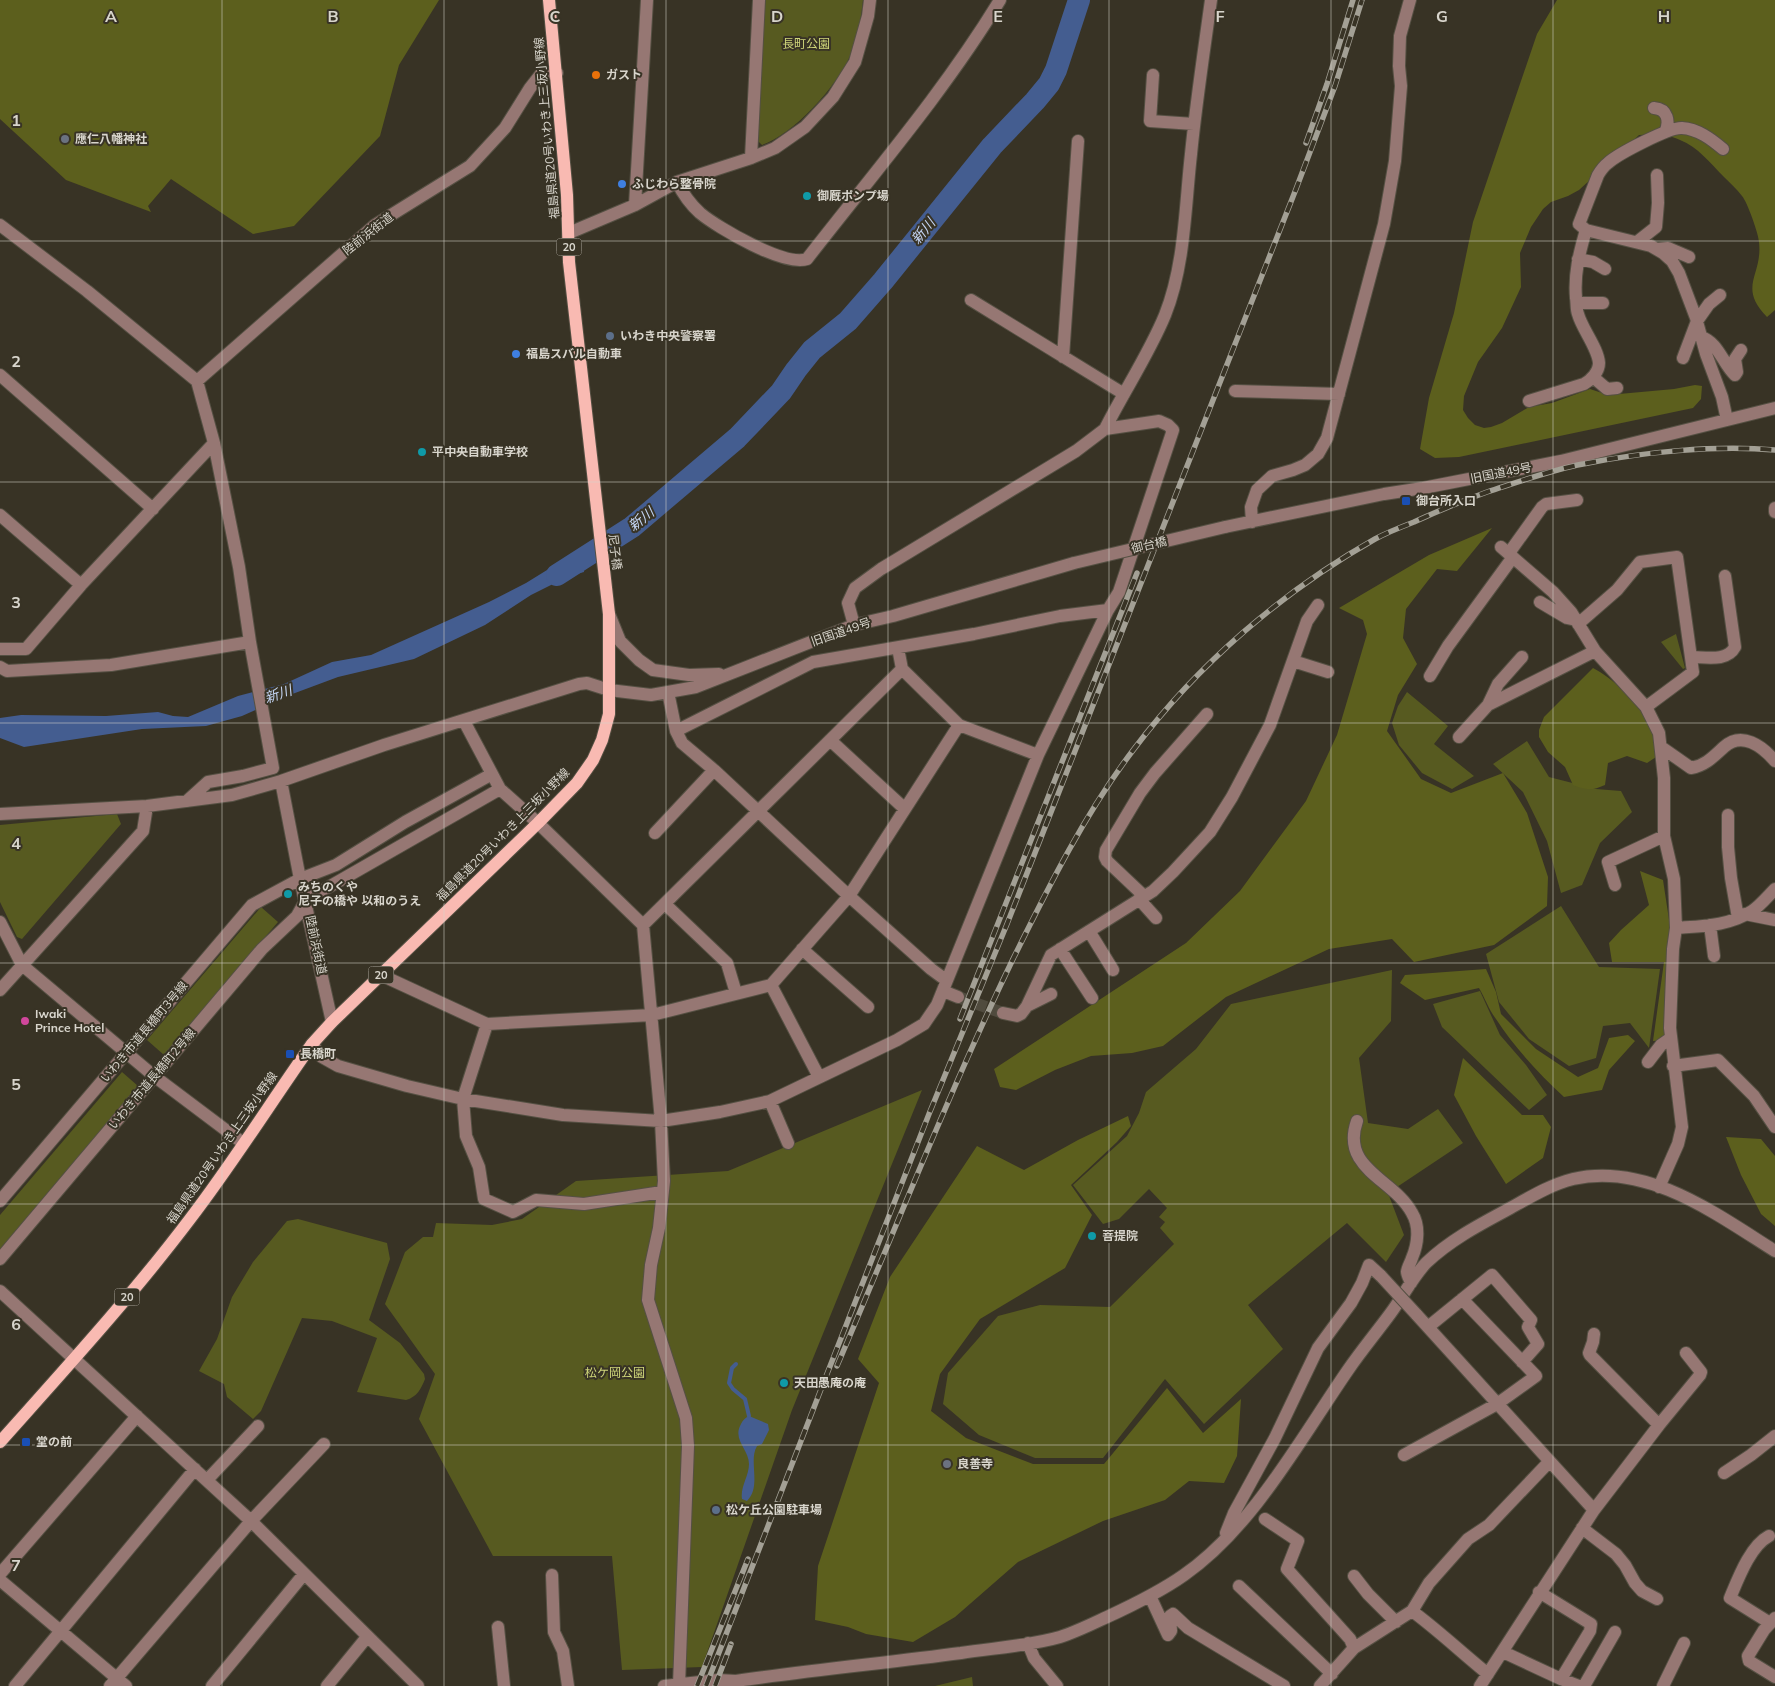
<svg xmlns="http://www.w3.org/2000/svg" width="1775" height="1686" viewBox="0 0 1775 1686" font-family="Mulish,'Noto Sans JP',sans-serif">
<rect width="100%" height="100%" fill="#383325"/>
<path fill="#575a20" d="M 765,0 L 863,0 C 861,18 858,39 850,56 C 836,87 794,134 762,145 L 757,140 Z
M 1676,634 L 1685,668 L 1683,669 L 1661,642 Z
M 1407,692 L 1448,726 L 1434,744 L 1474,776 L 1452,789 L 1422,773 L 1399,745 L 1392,723 L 1398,706 Z
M 1527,741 L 1549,777 L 1596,789 L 1621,791 L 1632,812 L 1600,843 L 1582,885 L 1561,893 L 1547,841 L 1523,792 L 1493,764 Z
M 117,814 L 121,824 L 22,939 L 17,937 L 0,902 L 0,825 Z
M 1561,906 L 1599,967 L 1660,969 L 1649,1048 L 1630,1023 L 1603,1026 L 1596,1058 L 1569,1066 L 1529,1039 L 1499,1002 L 1486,954 Z
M 261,907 L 278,922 L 164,1055 L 147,1040 Z
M 1392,970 L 1391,1021 L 1359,1058 L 1368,1123 L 1408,1129 L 1438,1109 L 1463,1143 L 1388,1193 L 1404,1235 L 1386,1262 L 1347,1223 L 1248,1305 L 1283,1349 L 1204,1424 L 1165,1379 L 1103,1458 L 1035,1458 L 979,1435 L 943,1404 L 948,1373 L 998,1316 L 1040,1305 L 1110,1307 L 1174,1244 L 1160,1228 L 1165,1222 L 1159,1217 L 1167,1208 L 1149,1189 L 1119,1219 L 1103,1224 L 1073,1185 L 1127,1136 L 1139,1113 L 1146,1092 L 1196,1049 L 1231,1004 Z
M 1480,991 L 1500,1035 L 1526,1065 L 1547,1095 L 1529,1110 L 1442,1027 L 1433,1004 Z
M 122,1072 L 138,1086 L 0,1249 L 0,1215 Z
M 922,1090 L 792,1410 L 702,1667 L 622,1670 L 612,1556 L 493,1556 L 419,1419 L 435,1374 L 385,1304 L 405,1252 L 423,1237 L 433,1237 L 436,1223 L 492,1225 L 522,1219 L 576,1181 L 728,1171 Z
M 298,1219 L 387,1243 L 390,1259 L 369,1320 L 400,1343 L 424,1374 L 425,1379 C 421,1389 417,1397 406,1400 L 357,1392 L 377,1338 L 332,1321 L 302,1318 L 261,1411 L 253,1419 L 227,1397 L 224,1384 L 199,1371 L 217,1339 L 232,1297 L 253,1262 L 287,1221 Z
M 972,1677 L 973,1686 L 935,1686 Z"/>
<path fill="#5c5f1d" d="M 0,0 L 439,0 L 399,65 L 380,136 L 294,226 L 253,234 L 171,179 L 148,206 L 151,212 L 66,180 L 0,119 Z
M 1557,0 L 1775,0 L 1775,310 L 1767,317 C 1737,286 1763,276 1759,242 C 1759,235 1747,201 1742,196 C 1737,189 1730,183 1724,177 C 1710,163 1698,147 1680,140 C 1667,134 1653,134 1639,135 L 1579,190 L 1568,196 L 1551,202 L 1543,209 L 1531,227 L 1520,253 L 1521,287 L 1502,328 L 1478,362 L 1464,396 L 1463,410 L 1468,418 L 1475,425 L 1484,428 L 1491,427 L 1502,423 L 1529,407 L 1552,403 L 1590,389 L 1608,395 L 1674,389 L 1695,385 L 1702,386 L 1701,399 L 1693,408 L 1459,457 L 1435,458 L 1420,449 L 1429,398 L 1454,313 L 1473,222 L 1537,34 Z
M 1492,528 L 1457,571 L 1437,569 L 1406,609 L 1403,638 L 1417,664 L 1398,695 L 1387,731 L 1421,779 L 1451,793 L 1503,773 L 1527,813 L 1548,877 L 1547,906 L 1494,945 L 1414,962 L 1392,939 L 1329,949 L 1226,997 L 1163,1046 L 1132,1053 L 1091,1056 L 1055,1070 L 1016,1090 L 1000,1087 L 994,1069 L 1186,943 L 1240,891 L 1306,801 L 1337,735 L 1367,634 L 1363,620 L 1339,608 L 1429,555 Z
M 1593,668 C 1611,677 1644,706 1651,726 C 1654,735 1655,747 1656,757 L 1647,763 L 1627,756 L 1608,763 L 1605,785 C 1592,791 1585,790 1573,785 L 1565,767 L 1548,752 L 1539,737 L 1539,730 L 1544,717 Z
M 1640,871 L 1663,880 L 1673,946 L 1666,1040 L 1653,1041 L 1664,962 L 1612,962 L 1609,943 L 1621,930 L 1649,905 Z
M 1486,969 L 1496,992 L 1501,1014 L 1536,1049 L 1578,1077 L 1598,1068 L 1609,1038 L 1628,1035 L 1635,1041 L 1609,1070 L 1602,1090 L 1564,1097 C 1539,1074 1515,1048 1496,1019 C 1489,1010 1485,998 1479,988 L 1425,1000 L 1400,983 L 1405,975 Z
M 1463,1058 L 1522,1115 L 1543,1115 L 1551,1127 L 1543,1158 L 1506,1184 L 1476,1136 L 1454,1095 Z
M 1128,1116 L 1131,1126 L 1117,1142 L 1071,1185 L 1092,1215 L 1065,1268 L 980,1319 L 940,1374 L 931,1411 L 966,1438 L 1033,1464 L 1104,1464 L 1167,1388 L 1203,1433 L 1241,1399 L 1237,1456 L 1224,1483 L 1189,1481 L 1165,1500 L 1103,1521 L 1018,1562 L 955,1617 L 913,1642 L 866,1634 L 848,1627 L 815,1620 L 818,1566 L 879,1383 L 858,1359 L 890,1277 L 977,1146 L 1024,1170 L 1078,1140 Z
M 1726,1137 L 1761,1139 L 1775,1156 L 1775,1226 L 1761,1214 L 1741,1175 Z"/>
<path fill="#445d90" d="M 581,549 L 584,572 L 569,576 L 531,595 L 485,625 L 414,659 L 338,677 L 287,696 L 242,716 L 206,726 L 142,729 L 24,747 L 0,738 L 0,718 L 21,715 L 106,716 L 158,712 L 173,716 L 188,717 L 238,696 L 284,684 L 332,662 L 371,655 L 489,602 L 526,583 Z
M 749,1416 L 768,1424 L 769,1430 L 762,1444 L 757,1446 C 748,1461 762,1486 747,1501 L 742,1499 C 740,1487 749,1476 749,1464 C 749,1449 732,1440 741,1424 C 743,1420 745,1418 749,1416 Z"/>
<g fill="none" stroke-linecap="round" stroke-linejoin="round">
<path stroke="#445d90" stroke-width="4" d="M 736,1364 L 732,1368 L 729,1383 L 733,1389 L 745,1399 L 749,1416"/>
<path stroke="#445d90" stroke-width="22" d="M 557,575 L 632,527 L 737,438 L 781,392 L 796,370 L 812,350 L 848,321 L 883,281 L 992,146 L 1035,101 L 1049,84 L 1056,70 L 1079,0"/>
<path stroke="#504b3e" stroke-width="12" stroke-dasharray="12 6" stroke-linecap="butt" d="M 958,997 L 1003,1013"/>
<g stroke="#555043" stroke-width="14">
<path id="minor" d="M 1153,75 L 1150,121 L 1194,124
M 1654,108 C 1668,109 1670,122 1665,132
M 1723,149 C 1711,139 1698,129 1682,128 C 1669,127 1618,154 1608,163 C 1604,166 1601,170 1598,175 L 1579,224 L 1586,230 L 1651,246 L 1663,253 L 1672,261 L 1679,273 L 1696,318 L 1706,354 L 1722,397 L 1727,420
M 751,158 L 759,0
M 677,182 C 683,194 690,204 700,213 C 718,228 785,267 807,259 C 873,174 944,92 1000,0
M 635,205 L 647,0
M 0,225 L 87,291 L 197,381 L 214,443 L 239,567 L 250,642 L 273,768 L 243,776 L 208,782 L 187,801
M 569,233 L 635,205 L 677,182 L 751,158 L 775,148 L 805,127 L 833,97 L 855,62 L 868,16 L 870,0
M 1637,242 L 1656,227 L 1658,203 L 1657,175
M 1657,249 L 1668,248 L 1689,257
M 1578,259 L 1593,262 L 1605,269
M 971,300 L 1124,394
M 1577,303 L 1603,303
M 1701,337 C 1718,342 1723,364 1735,375 L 1737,372 L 1735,359 L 1741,350
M 1063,357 L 1078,141
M 1683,358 L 1697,321 L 1709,304 L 1720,295
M 0,375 L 153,509
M 1593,377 L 1607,389 L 1617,388
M 197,381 L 375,225 L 470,166 L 505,128 L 530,88 L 541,74 L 557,73
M 1235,391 L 1339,394
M 1529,401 L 1584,384 C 1591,380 1599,372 1599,363 C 1598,348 1582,329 1578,314 C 1576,309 1577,303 1576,298 C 1574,274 1579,254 1586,230
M 1105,429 C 1124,391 1149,354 1165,315 C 1185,265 1185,207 1191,154 C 1196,103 1204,51 1211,0
M 1775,508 L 1775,512
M 0,515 L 81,585
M 1252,522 L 1251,507 L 1257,490 L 1272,476 L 1293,470 L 1305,465 L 1318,454 L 1327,438 L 1384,224 L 1395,161 L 1401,86 L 1399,66 L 1400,36 L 1410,0
M 1225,527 L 1384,494 L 1423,488 L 1561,461 L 1775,408
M 1501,547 L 1553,592 L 1571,612 L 1595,651 L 1646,707 L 1659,733 L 1664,778 L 1664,836 L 1674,879 L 1676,928 C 1702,926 1729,926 1752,911 C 1760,906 1768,896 1775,889
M 1509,553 L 1542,507 L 1546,504 L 1577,500
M 1540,602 L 1567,618 L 1576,620
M 609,614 L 620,641 L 639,660 L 653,670 L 689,675 L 719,674
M 1578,624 L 1617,590 L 1640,562 L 1677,557 L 1693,672 L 1646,707
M 898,648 L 902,669 L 959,725 L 1038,755
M 0,649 L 26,649 L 81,585 L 214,443
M 1692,657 C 1706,657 1727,662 1735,647 L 1725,576
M 1293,661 L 1328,672
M 0,667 L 7,671 L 111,665 L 250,642
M 1430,676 L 1448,646 L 1513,557
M 668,692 L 676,731 L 682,743 L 714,770 L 849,896 L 931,969 L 946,980
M 1488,705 L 1498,684 L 1522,657
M 464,721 L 500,789 L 538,823 L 643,925 L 661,1121 L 664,1181 L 659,1228 L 651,1265 L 648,1300 L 686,1418 L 688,1446 L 679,1685
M 676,731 L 813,662 L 974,634 L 1060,616 L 1108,610 L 1119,592 L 1173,430 L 1168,425 L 1159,421 L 1105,429 L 1076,451 L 881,569 L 855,588 L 848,603 L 854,625
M 1459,737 L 1488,705 L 1595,651
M 830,740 L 905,809
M 1661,747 L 1691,768 C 1705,766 1714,756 1724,747 C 1742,731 1762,746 1775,761
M 281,781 L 300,879 L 332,1022
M 0,814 L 147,806 L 232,795 L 281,781 L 384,745 L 579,684 L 587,683 L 609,690 L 651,695 L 696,687 L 854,625 L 893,616 L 1074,563
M 1728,815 L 1728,847 L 1731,878 L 1738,918
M 655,833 L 714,770
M 1615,885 L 1608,862 L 1664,836
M 1144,896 L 1107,861 L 1105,857 L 1106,850 L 1140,793 L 1155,773 L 1207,714
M 1139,899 L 1156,918
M 665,904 L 727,963 L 736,993
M 1745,914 L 1775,920
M 0,922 L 22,965 L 154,1076 L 243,1143
M 643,925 L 902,669
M 1710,925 L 1714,956
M 1089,931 L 1113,970
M 802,949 L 868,1007
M 1060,949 L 1092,998
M 381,975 L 487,1024 L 652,1015 L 771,985 L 849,896 L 959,725
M 771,985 L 819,1077
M 0,990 L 143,831 L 147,806
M 943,991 L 958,997
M 1027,1006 L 1051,994
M 1003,1013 L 1017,1016 L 1021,1014 L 1027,1006 L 1051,955 L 1153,891 L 1173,872 L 1210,832 L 1232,797 L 1270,725 L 1307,621 L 1318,605
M 487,1024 L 463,1099 L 466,1136 L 479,1167 L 484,1199 L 513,1212 L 536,1200 L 584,1204 L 662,1192
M 312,1044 L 322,1057 L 338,1066 L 407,1086 L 463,1099 L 563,1115 L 661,1121 L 720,1112 L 770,1101 L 897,1040 L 924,1024 L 937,1005 L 1038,755 L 1108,610
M 1648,1062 L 1661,1045 L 1671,1038
M 1673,1066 L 1718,1060 L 1754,1096 L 1775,1127
M 770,1101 L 788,1143
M 1357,1121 C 1340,1169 1394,1179 1412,1213 C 1420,1226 1418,1244 1412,1258 C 1411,1262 1407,1268 1407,1272 C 1407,1275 1410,1280 1411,1283
M 1659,1187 L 1678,1144 L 1682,1127 L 1670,1028 L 1673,949 L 1676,928
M 0,1201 L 252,905 L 300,879 L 336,865 L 405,822 L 492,774
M 0,1259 L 262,949 L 297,916 L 306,900 L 500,789
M 0,1291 L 251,1521 L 418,1686
M 1416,1314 L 1594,1510 L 1480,1686
M 1428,1327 L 1492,1275 L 1531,1320 L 1528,1327 L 1538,1344 L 1522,1362
M 1594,1334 L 1593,1342 L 1589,1353 L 1590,1355 L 1659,1425
M 1404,1455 L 1497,1404 L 1536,1376 L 1462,1299
M 1724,1473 L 1751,1455 L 1775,1436
M 207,1480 L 258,1426
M 1594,1510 L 1659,1425 L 1700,1375 L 1701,1372 L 1686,1353
M 1265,1519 L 1298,1541 L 1287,1569 L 1350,1639 L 1354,1648
M 1582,1528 L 1616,1554 L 1625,1565 L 1635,1583 L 1642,1591 L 1657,1599
M 1226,1533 L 1234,1513 L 1275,1438 L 1318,1348 L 1351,1303 L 1362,1283 L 1369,1265 L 1381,1276
M 1769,1536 C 1750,1546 1738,1579 1730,1598 L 1770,1623
M 0,1574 L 137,1416
M 552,1575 L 554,1632 L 563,1651 L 568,1686
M 1354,1576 L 1368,1594 L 1396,1622
M 0,1580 L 126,1686
M 1239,1586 L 1332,1674
M 1539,1592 L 1591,1624 L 1590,1631 L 1561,1679
M 1150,1596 L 1168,1635 L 1171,1631 L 1170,1616 L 1173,1614 L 1188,1628 L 1284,1686
M 1412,1611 C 1439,1631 1462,1653 1488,1674
M 1775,1618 L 1764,1630 L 1748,1656 L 1749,1661 L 1775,1677
M 498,1627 L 504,1686
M 1028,1643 L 1034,1658 L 1057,1686
M 1503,1652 L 1561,1679 L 1579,1686
M 15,1686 L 195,1469
M 110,1686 L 251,1521 L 324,1444
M 212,1686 L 304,1574
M 327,1686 L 367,1637
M 664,1686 L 718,1680 L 736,1681 C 811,1670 886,1663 961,1653 C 993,1648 1029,1646 1060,1637 C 1076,1632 1092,1624 1107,1617 C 1133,1605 1160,1592 1184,1575 C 1253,1527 1301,1438 1348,1370 C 1361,1351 1376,1333 1390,1314 C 1402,1298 1412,1278 1426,1263 C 1449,1241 1477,1226 1505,1211 C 1527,1199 1549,1185 1573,1179 C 1647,1162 1716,1214 1775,1251
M 1320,1686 L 1354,1648 L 1412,1611 L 1429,1583 L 1468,1539 L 1489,1525 L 1549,1462
M 1584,1686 L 1615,1632
M 1663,1686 L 1684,1643"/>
</g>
<g stroke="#555043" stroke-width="14">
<path id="major" d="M 0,1442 C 65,1369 131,1297 190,1219 C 233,1163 271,1102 312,1044 L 332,1022 L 538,823 L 577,783 L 593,760 L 602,740 L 609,714 L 609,614 L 569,262 L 567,195 L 549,0"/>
</g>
<use href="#minor" stroke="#967773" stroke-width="12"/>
<use href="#major" stroke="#f9bab2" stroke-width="12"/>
<g stroke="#a3a095" stroke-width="5.5">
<path id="rail" d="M 1306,143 L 1327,84 L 1353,0
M 960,1019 L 1137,573
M 837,1366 C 895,1230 949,1092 1013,959 C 1049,886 1085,813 1134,749 C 1198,664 1283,591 1375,539 C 1388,532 1401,527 1414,522 C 1438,511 1462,501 1487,492 C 1518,482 1551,470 1583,464 C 1643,452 1714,445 1775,450
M 697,1686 L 748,1559
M 706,1686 L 825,1379 L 929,1114 L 1007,924 L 1296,189 L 1335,86 L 1362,0
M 715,1686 L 731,1644"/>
</g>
<use href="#rail" stroke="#383325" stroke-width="4" stroke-dasharray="11" stroke-linecap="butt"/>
<g stroke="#555043" stroke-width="14" stroke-linecap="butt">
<path id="minor-bridge" d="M 1074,563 L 1225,527
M 1381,1276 L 1416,1314"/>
</g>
<use href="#minor-bridge" stroke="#967773" stroke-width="12"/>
</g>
<path fill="none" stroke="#d8d5cc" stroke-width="1" stroke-opacity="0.55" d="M 222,0 L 222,1686M 444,0 L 444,1686M 666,0 L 666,1686M 888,0 L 888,1686M 1109,0 L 1109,1686M 1331,0 L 1331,1686M 1553,0 L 1553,1686M 0,241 L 1775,241M 0,482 L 1775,482M 0,723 L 1775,723M 0,963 L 1775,963M 0,1204 L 1775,1204M 0,1445 L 1775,1445"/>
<circle fill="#e8710a" stroke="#383325" stroke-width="2" cx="596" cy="75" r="5"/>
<g fill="#6b7280" stroke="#383325" stroke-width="2">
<circle cx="65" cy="139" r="5"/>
<circle cx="947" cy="1464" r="5"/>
</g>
<g fill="#3f7fe0" stroke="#383325" stroke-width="2">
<circle cx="622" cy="184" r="5"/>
<circle cx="516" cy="354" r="5"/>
</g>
<g fill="#0f9aa8" stroke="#383325" stroke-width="2">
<circle cx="807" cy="196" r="5"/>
<circle cx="422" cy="452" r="5"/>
<circle cx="288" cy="894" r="5"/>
<circle cx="1092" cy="1236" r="5"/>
<circle cx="784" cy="1383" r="5"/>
</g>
<g fill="#5c6f8a" stroke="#383325" stroke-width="2">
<circle cx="610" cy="336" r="5"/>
<circle cx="716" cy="1510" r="5"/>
</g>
<g fill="#1a4fb4" stroke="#383325" stroke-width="2">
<rect x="1401" y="496" width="10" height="10" rx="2.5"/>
<rect x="285" y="1049" width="10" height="10" rx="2.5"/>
<rect x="21" y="1437" width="10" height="10" rx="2.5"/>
</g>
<circle fill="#d1479c" stroke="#383325" stroke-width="2" cx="25" cy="1021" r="5"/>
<g text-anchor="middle" stroke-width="4" stroke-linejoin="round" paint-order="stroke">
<g fill="#383325" stroke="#a8a49a" stroke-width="1">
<rect x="556.5" y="238.5" width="25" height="17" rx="4"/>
<rect x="368.5" y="966.5" width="25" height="17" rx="4"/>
<rect x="114.5" y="1288.5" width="25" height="17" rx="4"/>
</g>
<g font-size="11" font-weight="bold" fill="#d8d5cc">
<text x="569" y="251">20</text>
<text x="381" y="979">20</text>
<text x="127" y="1301">20</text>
</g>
<g font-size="12" fill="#d0d77a" stroke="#383325">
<text x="806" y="48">長町公園</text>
<text x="615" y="1377">松ケ岡公園</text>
</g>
<g font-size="12" font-weight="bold" fill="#d8d5cc" stroke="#383325" text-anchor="start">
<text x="606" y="79">ガスト</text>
<text x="75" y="143">應仁八幡神社</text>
<text x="632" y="188">ふじわら整骨院</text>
<text x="817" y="200">御厩ポンプ場</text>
<text x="620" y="340">いわき中央警察署</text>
<text x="526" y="358">福島スバル自動車</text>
<text x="432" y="456">平中央自動車学校</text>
<text x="1416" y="505">御台所入口</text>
<text x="298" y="891">みちのくや<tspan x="298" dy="14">尼子の橋や 以和のうえ</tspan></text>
<text x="35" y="1018">Iwaki<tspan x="35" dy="14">Prince Hotel</tspan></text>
<text x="300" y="1058">長橋町</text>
<text x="1102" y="1240">菩提院</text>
<text x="794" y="1387">天田愚庵の庵</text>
<text x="36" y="1446">堂の前</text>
<text x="957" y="1468">良善寺</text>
<text x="726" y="1514">松ケ丘公園駐車場</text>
</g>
<g font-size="12" fill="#d8d5cc" stroke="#383325">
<text transform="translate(547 128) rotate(-95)" y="4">福島県道20号いわき上三坂小野線</text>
<text transform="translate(368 234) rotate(-38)" y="4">陸前浜街道</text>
<text transform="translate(1501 473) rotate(-11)" y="4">旧国道49号</text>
<text transform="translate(1149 545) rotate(-13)" y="4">御台橋</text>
<text transform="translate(615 552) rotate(83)" y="4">尼子橋</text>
<text transform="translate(841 632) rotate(-19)" y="4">旧国道49号</text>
<text transform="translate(503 835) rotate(-45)" y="4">福島県道20号いわき上三坂小野線</text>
<text transform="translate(316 945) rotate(78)" y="4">陸前浜街道</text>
<text transform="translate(144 1032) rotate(-50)" y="4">いわき市道長橋町3号線</text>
<text transform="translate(152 1079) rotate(-50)" y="4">いわき市道長橋町2号線</text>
<text transform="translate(222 1148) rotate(-55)" y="4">福島県道20号いわき上三坂小野線</text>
</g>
<g font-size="14" font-style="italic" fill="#c4d5f4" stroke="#383325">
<text transform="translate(923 231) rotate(-51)" y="5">新川</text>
<text transform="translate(641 519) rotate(-39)" y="5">新川</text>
<text transform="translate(278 694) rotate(-19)" y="5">新川</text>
</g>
</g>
<g font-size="16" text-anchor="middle" font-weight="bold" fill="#d8d5cc" stroke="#383325" stroke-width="4" stroke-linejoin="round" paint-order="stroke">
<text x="111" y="22">A</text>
<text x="333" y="22">B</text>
<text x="555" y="22">C</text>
<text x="777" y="22">D</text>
<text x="998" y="22">E</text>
<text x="1220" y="22">F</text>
<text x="1442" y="22">G</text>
<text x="1664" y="22">H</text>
<text x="16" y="126">1</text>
<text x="16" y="367">2</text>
<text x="16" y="608">3</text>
<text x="16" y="849">4</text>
<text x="16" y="1090">5</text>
<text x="16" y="1330">6</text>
<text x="16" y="1571">7</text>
</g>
</svg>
